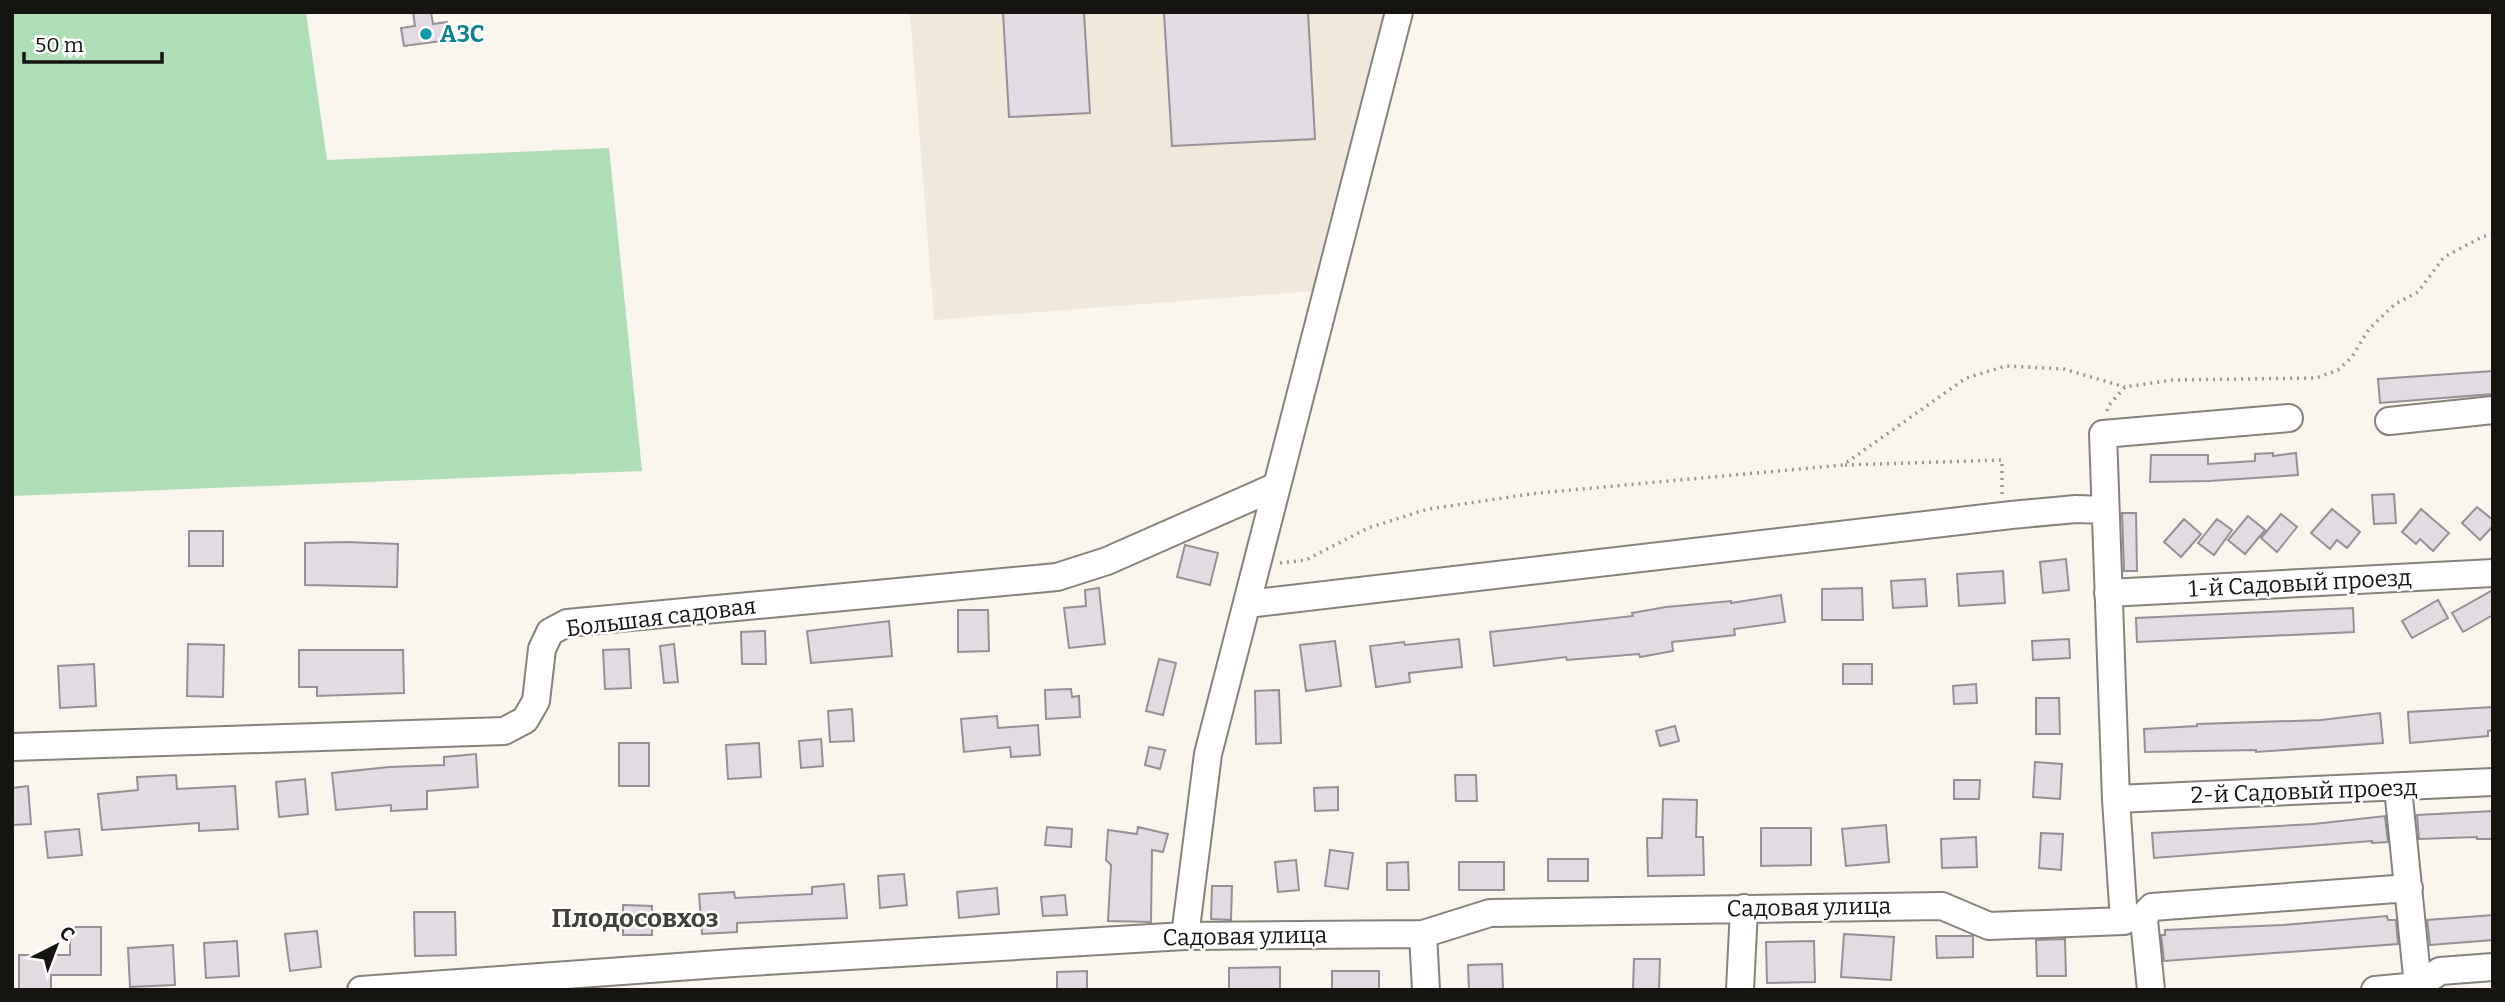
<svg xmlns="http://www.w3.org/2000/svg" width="2505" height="1002" viewBox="0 0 2505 1002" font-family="Bitter,serif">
<rect width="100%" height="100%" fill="#faf6ee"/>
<path fill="#f0e8da" d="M 910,12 L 1385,12 L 1328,290 L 934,320 Z"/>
<path fill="#addeb5" d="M 12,12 L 306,12 L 327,160 L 609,148 L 642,471 L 12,496 Z"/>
<path fill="#e2dbe1" stroke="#968f95" stroke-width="2" d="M 413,12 L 431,12 L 433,24 L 447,22 L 450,40 L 404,46 L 401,28 L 415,26 Z
M 1003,12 L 1084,12 L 1090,113 L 1009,117 Z
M 1164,12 L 1308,12 L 1315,139 L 1172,146 Z
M 2493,371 L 2493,394 L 2380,403 L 2378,379 Z
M 2273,453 L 2273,456 L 2296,453 L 2298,475 L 2209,481 L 2150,482 L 2151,455 L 2208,455 L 2208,464 L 2255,461 L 2255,454 Z
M 2394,494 L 2396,523 L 2374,524 L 2372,495 Z
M 2477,507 L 2493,520 L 2493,526 L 2480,540 L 2462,523 Z
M 2332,509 L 2360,532 L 2347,548 L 2337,540 L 2330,549 L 2311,533 Z
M 2421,509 L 2449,533 L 2433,551 L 2420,539 L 2416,544 L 2402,532 Z
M 2122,513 L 2136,513 L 2137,571 L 2124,571 Z
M 2281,514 L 2297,527 L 2277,552 L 2261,538 Z
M 2248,516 L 2265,530 L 2245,554 L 2228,540 Z
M 2184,519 L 2201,534 L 2181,557 L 2164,542 Z
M 2217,519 L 2232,530 L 2214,555 L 2198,543 Z
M 189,531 L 223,531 L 223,566 L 189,566 Z
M 346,542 L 398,544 L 397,587 L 305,585 L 305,543 Z
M 1185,545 L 1218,553 L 1210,585 L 1177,577 Z
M 2066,559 L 2069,590 L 2043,593 L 2040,562 Z
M 2003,571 L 2005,603 L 1959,606 L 1957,574 Z
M 1925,579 L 1927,606 L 1893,608 L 1891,581 Z
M 1099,588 L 1105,644 L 1069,648 L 1064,608 L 1086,606 L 1085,590 Z
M 1862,588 L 1863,620 L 1822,620 L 1822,589 Z
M 2493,590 L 2493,615 L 2463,632 L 2452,613 Z
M 1781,595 L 1785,622 L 1734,629 L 1735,635 L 1672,642 L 1673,651 L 1640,657 L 1639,654 L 1567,660 L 1566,657 L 1494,666 L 1490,632 L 1633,616 L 1632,613 L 1666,607 L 1731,601 L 1731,603 Z
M 2438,600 L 2448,618 L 2412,638 L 2402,621 Z
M 2353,608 L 2354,632 L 2137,642 L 2136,618 Z
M 958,610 L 988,610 L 989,651 L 958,652 Z
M 889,621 L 892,656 L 811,663 L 807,631 Z
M 765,631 L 766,664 L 742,664 L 741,632 Z
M 1459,639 L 1462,667 L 1409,673 L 1410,682 L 1376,687 L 1370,646 L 1404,642 L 1405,645 Z
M 2069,639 L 2070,658 L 2033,660 L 2032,641 Z
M 1335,641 L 1341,686 L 1306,691 L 1300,645 Z
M 188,644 L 224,645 L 223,697 L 187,696 Z
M 674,644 L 678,682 L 664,683 L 660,646 Z
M 629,649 L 631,688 L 605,689 L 603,650 Z
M 299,650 L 403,650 L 404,693 L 317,696 L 317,687 L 299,687 Z
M 1159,659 L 1176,663 L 1163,715 L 1146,711 Z
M 94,664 L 96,706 L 60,708 L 58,666 Z
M 1843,664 L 1872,664 L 1872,684 L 1843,684 Z
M 1976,684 L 1977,703 L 1954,704 L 1953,686 Z
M 1071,689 L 1072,697 L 1079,696 L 1080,717 L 1046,719 L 1045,690 Z
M 1279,690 L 1281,743 L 1256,744 L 1255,691 Z
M 2036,698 L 2059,698 L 2060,734 L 2036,734 Z
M 2493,707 L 2493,730 L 2488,731 L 2488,736 L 2410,743 L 2408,712 Z
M 852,709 L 854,741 L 830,742 L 828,711 Z
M 2380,713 L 2383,743 L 2256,752 L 2256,750 L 2145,752 L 2144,729 L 2197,726 L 2197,724 L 2321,720 Z
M 997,716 L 998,728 L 1038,725 L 1040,755 L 1011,757 L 1010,747 L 964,752 L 961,719 Z
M 1675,726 L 1679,741 L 1660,746 L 1656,731 Z
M 821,739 L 823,766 L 801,768 L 799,741 Z
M 619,743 L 649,743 L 649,786 L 619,786 Z
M 759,743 L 761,777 L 728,779 L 726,745 Z
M 1149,747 L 1165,750 L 1160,769 L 1145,765 Z
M 476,754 L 478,787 L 427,791 L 427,809 L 391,811 L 391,805 L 336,810 L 332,773 L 389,767 L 444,765 L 444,757 Z
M 2035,762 L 2062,764 L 2060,799 L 2033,797 Z
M 176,775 L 177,789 L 235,786 L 238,829 L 199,831 L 199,823 L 102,830 L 98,794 L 138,790 L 137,777 Z
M 1455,775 L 1476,775 L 1477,801 L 1456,801 Z
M 305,779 L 308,814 L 279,817 L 276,782 Z
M 1954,780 L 1980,780 L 1979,799 L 1954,799 Z
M 28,786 L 31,824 L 12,825 L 12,788 Z
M 1338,787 L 1338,810 L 1315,811 L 1314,788 Z
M 1663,799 L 1697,800 L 1696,837 L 1703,837 L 1704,875 L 1648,876 L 1647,838 L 1662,838 Z
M 2493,811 L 2493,839 L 2477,839 L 2477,837 L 2419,839 L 2417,815 Z
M 2385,816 L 2388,842 L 2372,843 L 2372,841 L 2154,858 L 2152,833 L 2314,824 Z
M 1886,825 L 1889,862 L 1846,866 L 1842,829 Z
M 1047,827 L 1072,829 L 1071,847 L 1045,845 Z
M 1138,827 L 1168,834 L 1163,852 L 1152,850 L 1151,922 L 1108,921 L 1111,865 L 1106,860 L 1108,830 L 1137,834 Z
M 1761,828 L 1811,828 L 1811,865 L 1761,866 Z
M 79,829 L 82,855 L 48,858 L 45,832 Z
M 2041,833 L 2063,834 L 2061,870 L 2039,868 Z
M 1976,837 L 1977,867 L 1942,868 L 1941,839 Z
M 1330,850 L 1353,853 L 1348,889 L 1325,886 Z
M 1548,859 L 1588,859 L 1588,881 L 1548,881 Z
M 1296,860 L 1299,890 L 1278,892 L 1275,862 Z
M 1408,862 L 1409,890 L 1387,890 L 1387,863 Z
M 1459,862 L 1504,862 L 1504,890 L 1459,890 Z
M 904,874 L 907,905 L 880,908 L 878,876 Z
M 844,884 L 847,918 L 737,923 L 737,932 L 702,934 L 699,894 L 734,892 L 735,898 L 812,894 L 812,887 Z
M 1212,886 L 1232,886 L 1231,920 L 1211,919 Z
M 997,888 L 999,914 L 959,918 L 957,892 Z
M 1065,895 L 1067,915 L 1043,916 L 1041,897 Z
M 623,905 L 652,906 L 652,935 L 623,935 Z
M 414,912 L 455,912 L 456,955 L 415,956 Z
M 2493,915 L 2493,940 L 2430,945 L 2427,920 Z
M 2387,916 L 2388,920 L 2396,920 L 2398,944 L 2164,961 L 2161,935 L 2165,935 L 2165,930 L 2283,925 Z
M 70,927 L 101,927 L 101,975 L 51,975 L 51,990 L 19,990 L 19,955 L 70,955 Z
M 317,931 L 321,967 L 290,971 L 285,934 Z
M 1844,934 L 1894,937 L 1891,980 L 1841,977 Z
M 1936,936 L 1973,936 L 1973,957 L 1937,958 Z
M 2065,939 L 2066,976 L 2037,976 L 2036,940 Z
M 237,941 L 239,976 L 206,978 L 204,943 Z
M 1814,941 L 1815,982 L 1767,983 L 1766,942 Z
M 173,945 L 175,985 L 130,987 L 128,948 Z
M 1634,959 L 1660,959 L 1659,990 L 1633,990 Z
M 1502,964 L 1503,990 L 1469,990 L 1468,965 Z
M 1280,967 L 1280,990 L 1229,990 L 1229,968 Z
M 1087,971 L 1087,990 L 1057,990 L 1057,972 Z
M 1332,971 L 1379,971 L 1379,990 L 1332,990 Z"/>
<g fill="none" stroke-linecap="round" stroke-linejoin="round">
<g stroke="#86827b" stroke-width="30">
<path id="minor" d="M 2389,421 L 2493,410
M 2108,593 L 2493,573
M 1247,604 L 2011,515 L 2076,509 L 2105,510
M 12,747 L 504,731 L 525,720 L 536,701 L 542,649 L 550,632 L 567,623 L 1057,577 L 1107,561 L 1277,486
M 2398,788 L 2418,986
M 2116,799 L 2493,782
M 1423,934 L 1426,990
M 1185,936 L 1208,754 L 1399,12
M 361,990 L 733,963 L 1185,936 L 1423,934 L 1490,913 L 1942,906 L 1989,926 L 2124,921 L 2116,799 L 2103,434 L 2289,418
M 1740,990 L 1744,908
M 2151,990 L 2144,920 L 2147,912 L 2152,907 L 2409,888
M 2375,990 L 2418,986 L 2440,971 L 2493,967"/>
</g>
<path stroke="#999791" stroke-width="3.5" stroke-dasharray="2 5" stroke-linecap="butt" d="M 2107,411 L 2109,405 L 2125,387 L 2172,380 L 2316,378 L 2338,370 L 2352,357 L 2369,329 L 2395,304 L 2418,292 L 2444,257 L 2482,237 L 2493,234
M 1845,465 L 2002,460 L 2002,494
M 1280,563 L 1306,560 L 1368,528 L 1428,509 L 1538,493 L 1843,465 L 1966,378 L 2006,366 L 2064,369 L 2125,387"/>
<use href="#minor" stroke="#fff" stroke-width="26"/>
</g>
<circle fill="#0f9aa8" stroke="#fff" stroke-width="2.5" cx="426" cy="34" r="7"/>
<g text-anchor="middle" stroke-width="5" stroke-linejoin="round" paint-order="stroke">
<g font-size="23" font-weight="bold" fill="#0d838f" stroke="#fff" text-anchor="start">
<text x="440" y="42">АЗС</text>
</g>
<g font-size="23" fill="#151411" stroke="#fff">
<text transform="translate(2300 583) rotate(-3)" y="8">1-й Садовый проезд</text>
<text transform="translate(661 617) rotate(-7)" y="8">Большая садовая</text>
<text transform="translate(2304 791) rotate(-2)" y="8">2-й Садовый проезд</text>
<text transform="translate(1809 907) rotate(-1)" y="8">Садовая улица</text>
<text transform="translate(1245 936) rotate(-1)" y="8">Садовая улица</text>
</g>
<g font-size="26" font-weight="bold" fill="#43403a" stroke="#fff">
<text x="635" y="927">Плодосовхоз</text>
</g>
</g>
<rect width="2505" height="1002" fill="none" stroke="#151411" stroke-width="28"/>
<g transform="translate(56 946) rotate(42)" stroke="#ffffff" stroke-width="5" paint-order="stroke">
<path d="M0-5L12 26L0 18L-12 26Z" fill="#151411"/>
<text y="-10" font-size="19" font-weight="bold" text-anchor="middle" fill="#151411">С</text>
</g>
<path d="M24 52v10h138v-10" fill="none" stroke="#151411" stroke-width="3.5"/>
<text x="35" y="52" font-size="21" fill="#151411" stroke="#ffffff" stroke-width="5" paint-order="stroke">50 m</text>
</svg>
